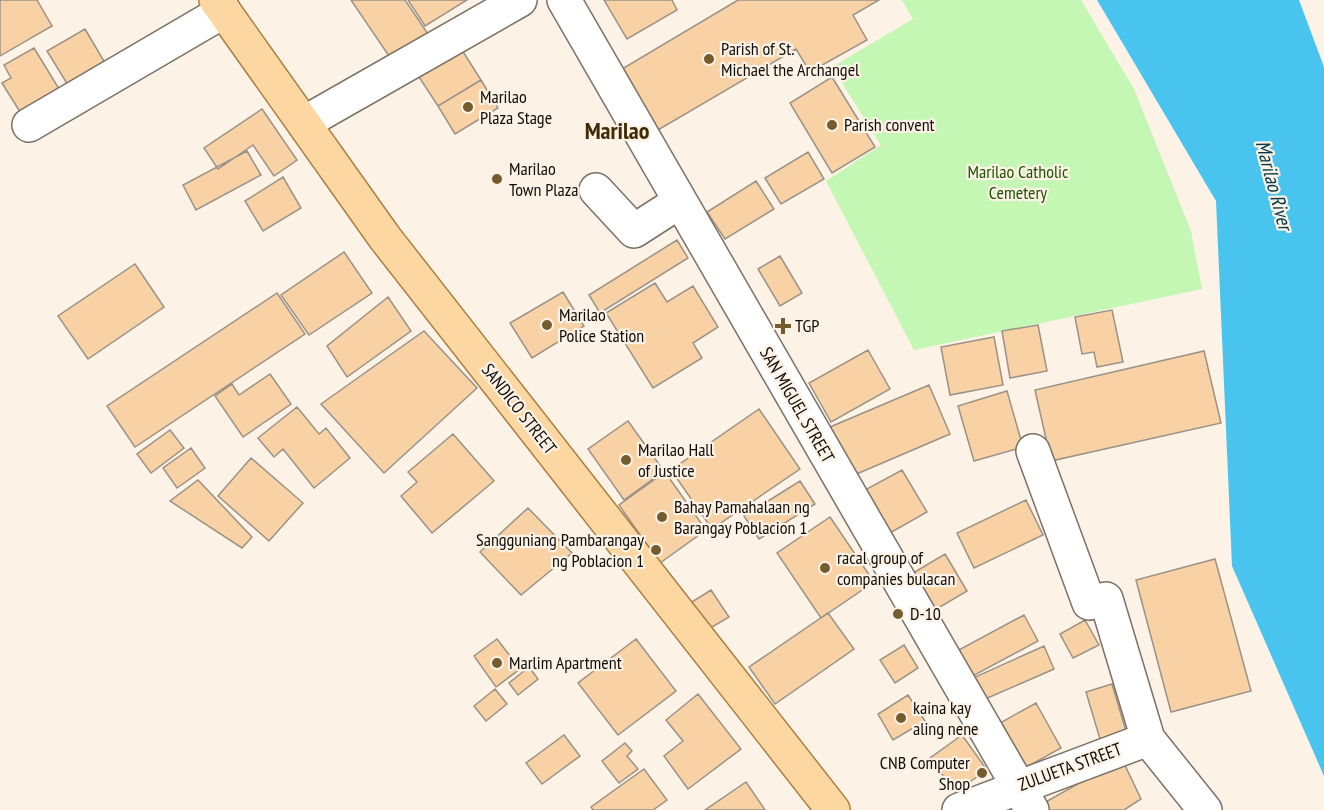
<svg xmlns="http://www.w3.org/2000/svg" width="1324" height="810" viewBox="0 0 1324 810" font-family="'PT Sans Narrow',sans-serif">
<rect width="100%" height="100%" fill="#fdf2e6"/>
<path fill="#c3f7b3" d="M 902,0 L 1081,0 L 1134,89 L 1191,231 L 1202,289 L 914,350 L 826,181 L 881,145 L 832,67 L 913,19 Z"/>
<path fill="#49c4ee" d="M 1097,0 L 1299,0 L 1324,67 L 1324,776 L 1232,566 L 1216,201 Z"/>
<path fill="#f8d2a4" stroke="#9b9287" stroke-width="1.5" d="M 0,0 L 37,0 L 52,26 L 0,56 Z
M 351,0 L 405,0 L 428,34 L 391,59 Z
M 408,0 L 467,0 L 425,26 Z
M 604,0 L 672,0 L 677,10 L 627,39 Z
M 738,0 L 879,0 L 853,15 L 867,40 L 810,72 L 796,49 L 658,130 L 622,69 Z
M 85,29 L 108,68 L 71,90 L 47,51 Z
M 34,48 L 64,97 L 25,120 L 2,83 L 11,78 L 4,65 Z
M 462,50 L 481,80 L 438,106 L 419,77 Z
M 832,77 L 875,147 L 832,173 L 790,103 Z
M 481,80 L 498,108 L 455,134 L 438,106 Z
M 262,109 L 297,160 L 274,176 L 253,145 L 218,169 L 204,148 Z
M 247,151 L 261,175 L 196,210 L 183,185 Z
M 808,152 L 824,179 L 781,204 L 765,178 Z
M 283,177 L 301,208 L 263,231 L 245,201 Z
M 756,181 L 774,209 L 725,239 L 707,212 Z
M 677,240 L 688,258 L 600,313 L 589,295 Z
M 344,252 L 372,293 L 309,335 L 281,295 Z
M 780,256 L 802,293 L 780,306 L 758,269 Z
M 135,264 L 164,307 L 88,359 L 58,316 Z
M 655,283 L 667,302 L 693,286 L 718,327 L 693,343 L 702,358 L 653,388 L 606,313 Z
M 563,292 L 584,326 L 532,358 L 510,323 Z
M 277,293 L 305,334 L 135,447 L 107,406 Z
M 388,297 L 411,331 L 347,377 L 327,346 Z
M 1112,310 L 1123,362 L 1097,367 L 1094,352 L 1082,354 L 1075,317 Z
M 1038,325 L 1047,371 L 1010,378 L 1002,331 Z
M 424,331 L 477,388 L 384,473 L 321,404 Z
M 994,337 L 1003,385 L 950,395 L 941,347 Z
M 868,350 L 890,389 L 831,422 L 809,383 Z
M 1204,351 L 1221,423 L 1051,461 L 1035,390 Z
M 270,374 L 291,404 L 243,437 L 215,396 L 232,384 L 239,395 Z
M 929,385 L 950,434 L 852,476 L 830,427 Z
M 1007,391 L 1023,447 L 974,461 L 958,406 Z
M 297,407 L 319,434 L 326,428 L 350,458 L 314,488 L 283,449 L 274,457 L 258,438 Z
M 759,409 L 800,469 L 712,529 L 671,470 Z
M 628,421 L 664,471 L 624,500 L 588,449 Z
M 170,430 L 184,448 L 151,473 L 137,454 Z
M 453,434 L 494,481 L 432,533 L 401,496 L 417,482 L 408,472 Z
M 191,448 L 205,468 L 177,488 L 163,468 Z
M 251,458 L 303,503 L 269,541 L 218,496 Z
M 902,470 L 927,512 L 890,533 L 865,490 Z
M 665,472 L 706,530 L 660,563 L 619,505 Z
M 198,480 L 252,537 L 242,548 L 170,501 Z
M 800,481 L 815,504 L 759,539 L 744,516 Z
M 1026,500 L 1043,535 L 974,568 L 957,533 Z
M 528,508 L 572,553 L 521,595 L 480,552 Z
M 830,517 L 874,582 L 821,618 L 777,553 Z
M 945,554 L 967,591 L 930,613 L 908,576 Z
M 1215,559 L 1251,691 L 1171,712 L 1136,580 Z
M 711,590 L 729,617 L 707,630 L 687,605 Z
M 828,613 L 854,649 L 775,704 L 749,667 Z
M 1024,615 L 1038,641 L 969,678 L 955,652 Z
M 1085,620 L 1099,645 L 1073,658 L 1060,634 Z
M 497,639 L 520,669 L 496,687 L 474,656 Z
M 636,639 L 676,691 L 618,735 L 578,683 Z
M 904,645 L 918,668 L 895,683 L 880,660 Z
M 1044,646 L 1054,669 L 983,700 L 973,678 Z
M 529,667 L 538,679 L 518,695 L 509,683 Z
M 1112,684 L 1126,731 L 1100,739 L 1086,692 Z
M 495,689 L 507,704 L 486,721 L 474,706 Z
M 698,694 L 741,749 L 688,789 L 664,756 L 683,741 L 666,720 Z
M 908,695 L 925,721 L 893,740 L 878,714 Z
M 1036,703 L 1061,748 L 1025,768 L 1000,723 Z
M 564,735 L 580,756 L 542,784 L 526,763 Z
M 962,735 L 987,770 L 955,792 L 930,758 Z
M 625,743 L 632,751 L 627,756 L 638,769 L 619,783 L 602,761 Z
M 1122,759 L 1141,799 L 1124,810 L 1046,810 L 1042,804 Z
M 644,769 L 667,800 L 653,810 L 593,810 L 591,807 Z
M 746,782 L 765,810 L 705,810 Z"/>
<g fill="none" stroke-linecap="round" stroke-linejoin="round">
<g stroke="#7a7167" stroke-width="36">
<path id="minor" d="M 564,0 L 1032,810
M 304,123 L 520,0
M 29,125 L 224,11
M 596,190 L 634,231 L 679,202
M 1033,451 L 1089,603 L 1106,599 L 1148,739 L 1205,810
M 959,810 L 1148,739"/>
</g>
<g stroke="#a97f43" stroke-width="36">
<path id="major" d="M 216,0 L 385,238 L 833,810"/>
</g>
<use href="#minor" stroke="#fff" stroke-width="33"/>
<use href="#major" stroke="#fdd7a1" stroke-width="33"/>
</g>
<g fill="#765b2d" stroke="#fdf2e6" stroke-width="2">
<circle cx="709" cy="59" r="6"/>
<circle cx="468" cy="107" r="6"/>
<circle cx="832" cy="125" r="6"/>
<circle cx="497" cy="179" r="6"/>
<circle cx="547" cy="325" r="6"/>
<path d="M780 317h6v6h6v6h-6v6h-6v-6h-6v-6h6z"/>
<circle cx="626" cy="460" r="6"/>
<circle cx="662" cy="517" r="6"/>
<circle cx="656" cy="550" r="6"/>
<circle cx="825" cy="568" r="6"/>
<circle cx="898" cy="614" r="6"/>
<circle cx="497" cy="663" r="6"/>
<circle cx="901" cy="718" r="6"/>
<circle cx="982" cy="773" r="6"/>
</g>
<g text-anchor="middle" stroke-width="4.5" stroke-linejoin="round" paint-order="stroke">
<g font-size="18" fill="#100d09" stroke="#fdf2e6" text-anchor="start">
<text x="721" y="55">Parish of St.<tspan x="721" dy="21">Michael the Archangel</tspan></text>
<text x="480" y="103">Marilao<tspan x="480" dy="21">Plaza Stage</tspan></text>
<text x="844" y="131">Parish convent</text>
<text x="509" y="175">Marilao<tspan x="509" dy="21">Town Plaza</tspan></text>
<text x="559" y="321">Marilao<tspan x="559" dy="21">Police Station</tspan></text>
<text x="795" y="332">TGP</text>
<text x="638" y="456">Marilao Hall<tspan x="638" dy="21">of Justice</tspan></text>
<text x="674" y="513">Bahay Pamahalaan ng<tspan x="674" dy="21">Barangay Poblacion 1</tspan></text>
<text x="644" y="546" text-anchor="end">Sangguniang Pambarangay<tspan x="644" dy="21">ng Poblacion 1</tspan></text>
<text x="837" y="564">racal group of<tspan x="837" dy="21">companies bulacan</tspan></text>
<text x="910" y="620">D-10</text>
<text x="509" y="669">Marlim Apartment</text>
<text x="913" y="714">kaina kay<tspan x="913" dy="21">aling nene</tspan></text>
<text x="970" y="769" text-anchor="end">CNB Computer<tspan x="970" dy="21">Shop</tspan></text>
</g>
<g font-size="18" fill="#1e5501" stroke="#fdf2e6">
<text x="1018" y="178">Marilao Catholic<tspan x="1018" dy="21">Cemetery</tspan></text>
</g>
<g font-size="18" fill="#100d09" stroke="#fdf2e6">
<text transform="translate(797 405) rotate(60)" y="6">SAN MIGUEL STREET</text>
<text transform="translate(519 409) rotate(52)" y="6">SANDICO STREET</text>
<text transform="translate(1070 767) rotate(-20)" y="6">ZULUETA STREET</text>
</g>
<g font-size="20" font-style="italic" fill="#00394a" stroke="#fdf2e6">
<text transform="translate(1274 185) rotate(75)" y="7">Marilao River</text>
</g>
<g font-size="24" font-weight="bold" fill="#402b05" stroke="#fdf2e6">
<text x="617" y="139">Marilao</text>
</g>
</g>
</svg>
